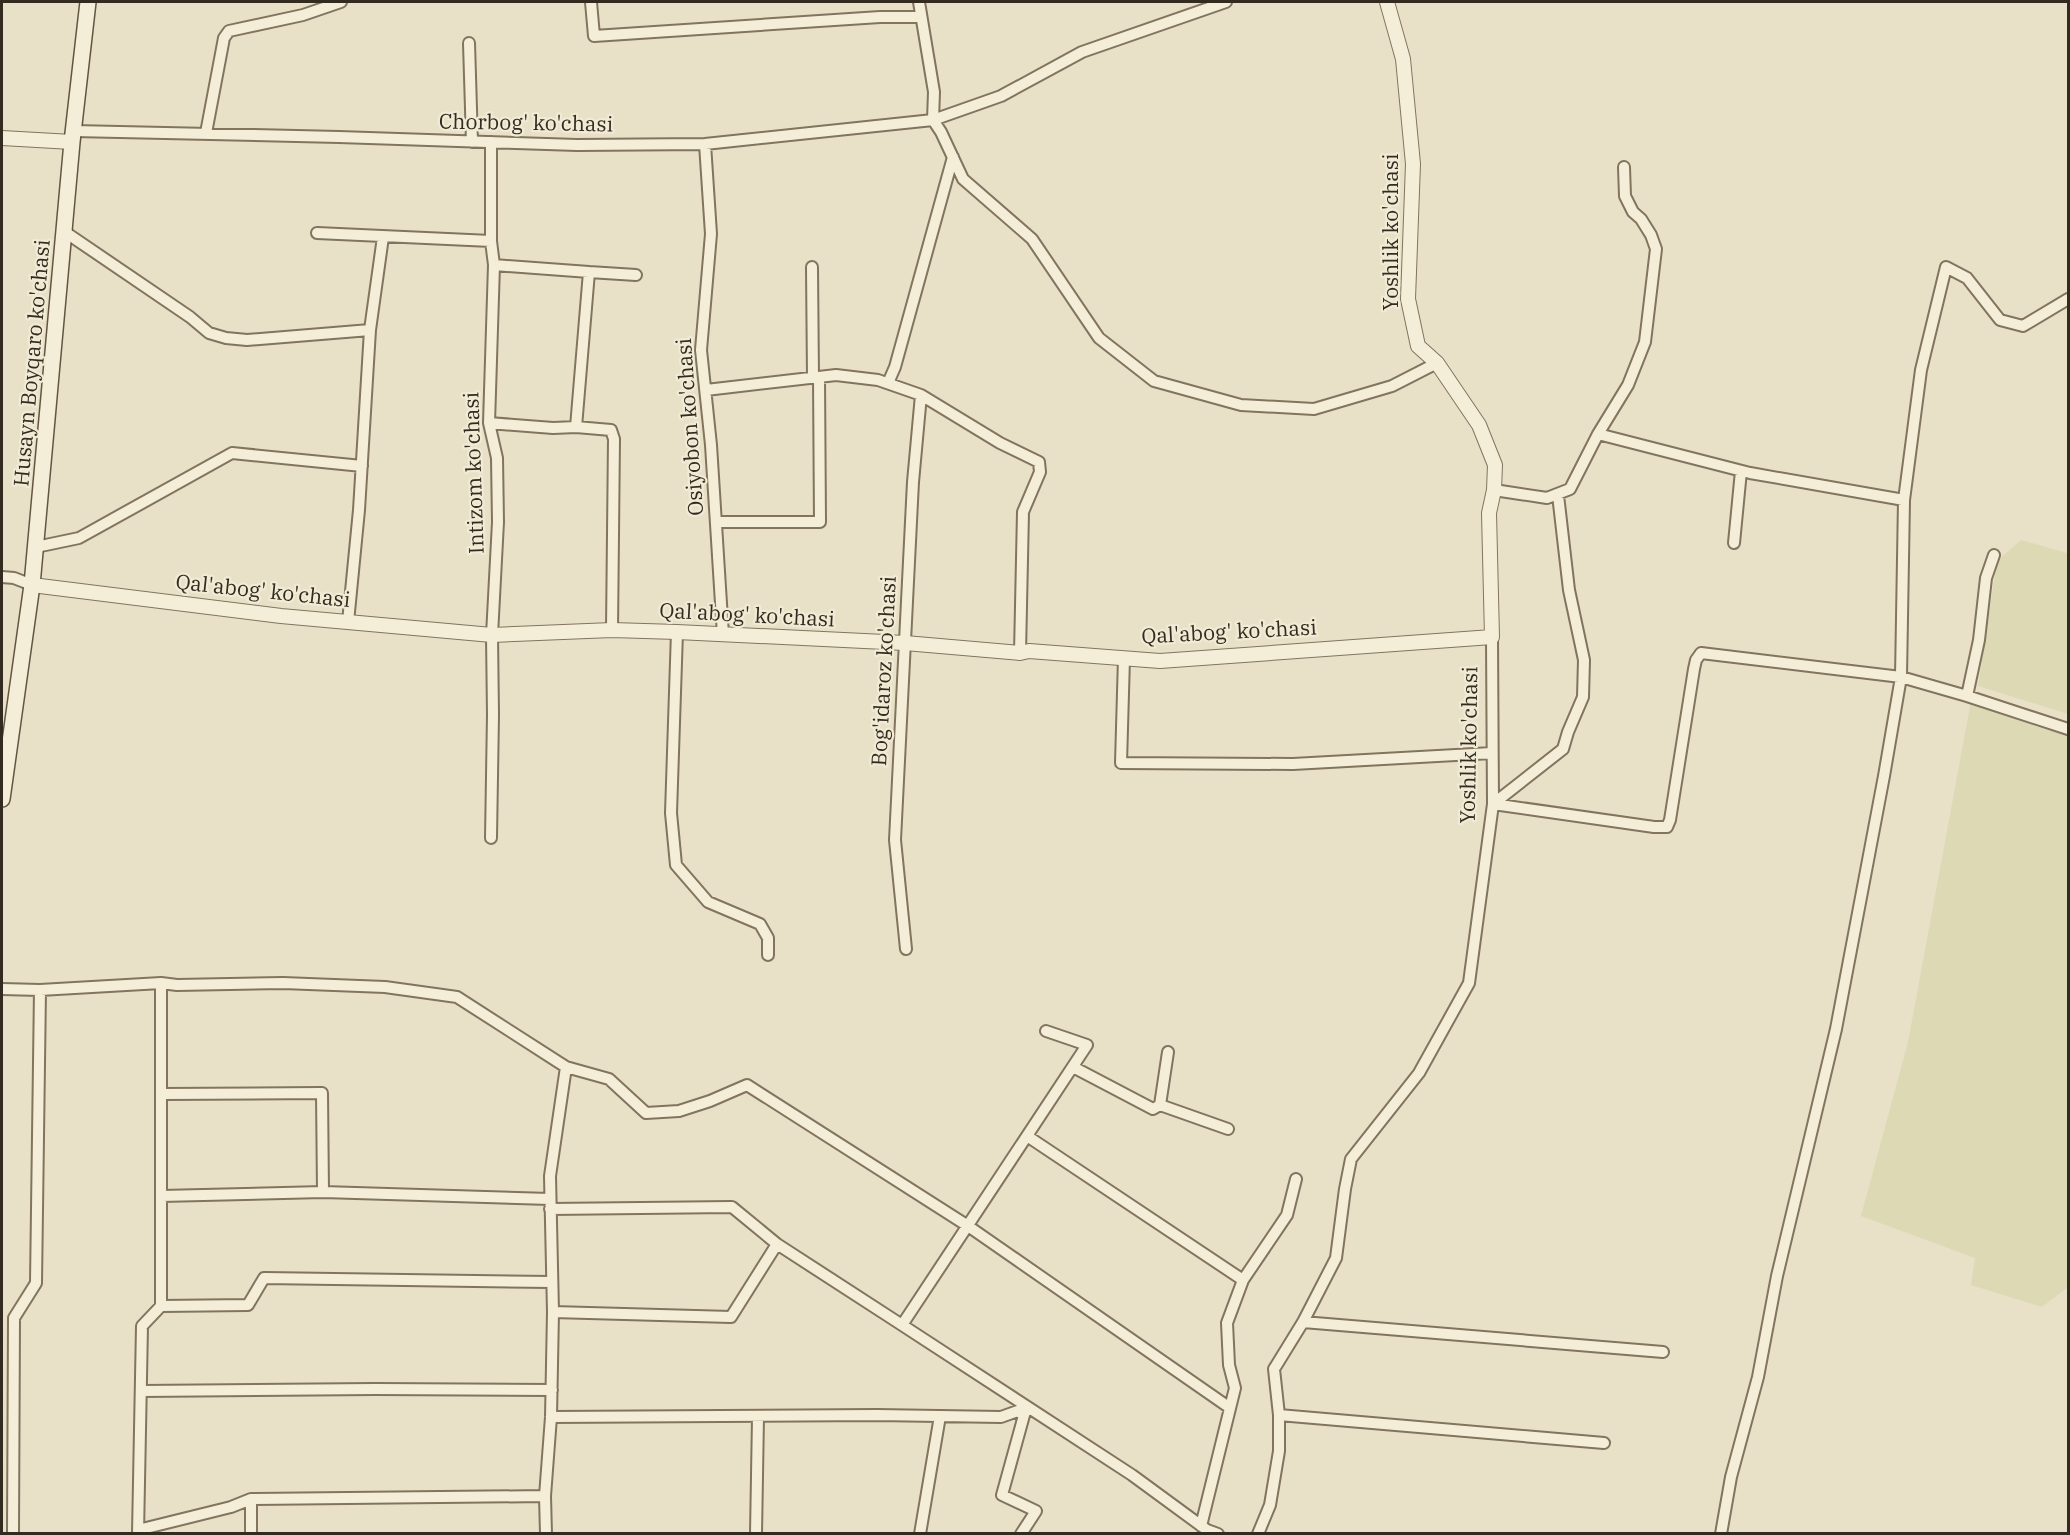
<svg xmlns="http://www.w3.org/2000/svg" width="2070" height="1535" viewBox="0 0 2070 1535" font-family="'IBM Plex Serif',serif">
<rect width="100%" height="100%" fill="#e8e1c7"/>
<path fill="#ddd9b5" d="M 2021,540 L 2067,553 L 2068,550 L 2068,714 L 1978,686 L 1997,561 Z
M 1971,701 L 2068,736 L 2068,1287 L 2042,1307 L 1971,1285 L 1975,1258 L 1861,1216 L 1908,1042 Z"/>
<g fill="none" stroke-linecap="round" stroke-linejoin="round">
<g stroke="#82745e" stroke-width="14">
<path id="minor" d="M 591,2 L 594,36 L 880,17 L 920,17
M 919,2 L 934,92 L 933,120 L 1001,96 L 1082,52 L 1226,2
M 469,43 L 472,142
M 74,131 L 339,137 L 577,145 L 705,144 L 933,120 L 941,132 L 963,179 L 1032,239 L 1099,338 L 1154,381 L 1241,405 L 1314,409 L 1392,386 L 1437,363
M 206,133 L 224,38 L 229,31 L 303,15 L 341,2
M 491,142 L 491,241 L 494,265 L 489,423 L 497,458 L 498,522 L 492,635 L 493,715 L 491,838
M 705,144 L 711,234 L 701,350 L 711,445 L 723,635
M 65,232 L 190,317 L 209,333 L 226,338 L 247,340 L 370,330
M 317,233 L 491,241
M 812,267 L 813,378
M 589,272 L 636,275
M 888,383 L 895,367 L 953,157
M 706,390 L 836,375 L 878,380 L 921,395 L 1000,443 L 1039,462 L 1040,472 L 1023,512 L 1020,653
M 489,423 L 553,428 L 576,427 L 589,272 L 494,265
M 576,427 L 611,430 L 614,439 L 612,630
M 1598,434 L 1750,473 L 1904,500
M 1494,490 L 1547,498 L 1570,489 L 1598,434 L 1628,385 L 1645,342 L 1656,249 L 1651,235 L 1641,219 L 1633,212 L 1625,196 L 1624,167
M 1558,495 L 1569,590 L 1584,660 L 1583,697 L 1568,732 L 1563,749 L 1493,804 L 1654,827 L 1667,827 L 1670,820 L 1694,669 L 1696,660 L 1701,653 L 1901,677 L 1967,696 L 2068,729
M 716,522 L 820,522 L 819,377
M 1734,543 L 1741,471
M 36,547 L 79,538 L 232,453 L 362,466
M 2,577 L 14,578 L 32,585
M 348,622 L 359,510 L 370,330 L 383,237
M 677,632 L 671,813 L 676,865 L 708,902 L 760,924 L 768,938 L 768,955
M 1124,658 L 1121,763 L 1293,764 L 1492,753
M 1967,696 L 1979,640 L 1986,578 L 1994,555
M 906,949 L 895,840 L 913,482 L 921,395
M 2,989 L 40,990 L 161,983 L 177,985 L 283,983 L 385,987 L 457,997 L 566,1067 L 609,1079 L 646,1113 L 679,1111 L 710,1101 L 747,1085 L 968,1226 L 1230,1408
M 1046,1031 L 1087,1045 L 902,1325 L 1132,1475 L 1207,1530 L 1218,1534
M 1073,1067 L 1153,1109 L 1160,1105 L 1168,1052
M 1160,1105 L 1228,1129
M 1027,1136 L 1243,1280 L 1287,1215 L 1296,1179
M 323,1192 L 550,1199
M 161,1196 L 323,1192 L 322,1093 L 161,1094
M 550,1209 L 732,1207 L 777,1244
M 161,1306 L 248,1305 L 264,1278 L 551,1282
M 553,1312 L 731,1317 L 777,1244 L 902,1325
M 1303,1322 L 1663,1352
M 141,1391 L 375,1389 L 552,1390
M 1279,1415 L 1604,1443
M 551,1417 L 877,1415 L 1001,1417 L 1026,1408
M 251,1499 L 251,1534
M 1201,1526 L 1235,1388 L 1229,1365 L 1227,1323 L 1243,1280
M 138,1530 L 231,1507 L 251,1499 L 545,1496
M 13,1534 L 14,1318 L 36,1283 L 40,990
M 138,1534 L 142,1326 L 161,1306 L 161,983
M 546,1534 L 545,1496 L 551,1417 L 553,1312 L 550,1176 L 566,1067
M 756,1534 L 758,1417
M 920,1534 L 940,1416
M 1021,1534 L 1036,1511 L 1002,1495 L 1026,1408
M 1258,1534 L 1270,1505 L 1279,1451 L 1279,1415 L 1274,1369 L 1303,1322 L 1336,1258 L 1345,1189 L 1351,1159 L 1419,1073 L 1469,983 L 1493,804 L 1492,637
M 1721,1534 L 1731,1477 L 1758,1377 L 1777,1276 L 1836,1029 L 1884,776 L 1901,677 L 1904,500 L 1921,370 L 1946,267 L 1967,278 L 2000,320 L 2023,326 L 2068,299"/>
</g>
<g stroke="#82745e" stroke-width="16">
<path id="tertiary" d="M 2,138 L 72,142
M 32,585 L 281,616 L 492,635 L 612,630 L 677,632 L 905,643 L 1020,653 L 1029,651 L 1160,661 L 1492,637 L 1489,513 L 1494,490 L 1495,465 L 1479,425 L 1437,363 L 1418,346 L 1408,299 L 1413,164 L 1403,59 L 1387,2"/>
</g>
<g stroke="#645541" stroke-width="18">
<path id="secondary" d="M 2,799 L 32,585 L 72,142 L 88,2"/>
</g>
<use href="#minor" stroke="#f4eed9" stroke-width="10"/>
<use href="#tertiary" stroke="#f4eed9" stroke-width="14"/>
<use href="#secondary" stroke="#f4eed9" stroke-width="15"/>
</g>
<g text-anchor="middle" stroke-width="4.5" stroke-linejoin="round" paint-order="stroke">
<g font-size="21" fill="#342b20" stroke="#f1ebd5">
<text transform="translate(526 123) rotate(1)" y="7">Сhorbog' ko'chasi</text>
<text transform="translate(1391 232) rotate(-90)" y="7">Yoshlik ko'chasi</text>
<text transform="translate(32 363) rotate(-85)" y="7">Husayn Boyqaro ko'chasi</text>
<text transform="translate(690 427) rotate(-94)" y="7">Osiyobon ko'chasi</text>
<text transform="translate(474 473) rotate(-92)" y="7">Intizom ko'chasi</text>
<text transform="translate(263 591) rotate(6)" y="7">Qal'abog' ko'chasi</text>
<text transform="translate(747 615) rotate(3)" y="7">Qal'abog' ko'chasi</text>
<text transform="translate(1229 632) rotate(-3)" y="7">Qal'abog' ko'chasi</text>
<text transform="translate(884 671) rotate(-87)" y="7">Bog'idaroz ko'chasi</text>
<text transform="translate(1469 745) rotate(-89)" y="7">Yoshlik ko'chasi</text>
</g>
</g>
<rect width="2070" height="1535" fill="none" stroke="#342b20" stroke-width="6"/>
</svg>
